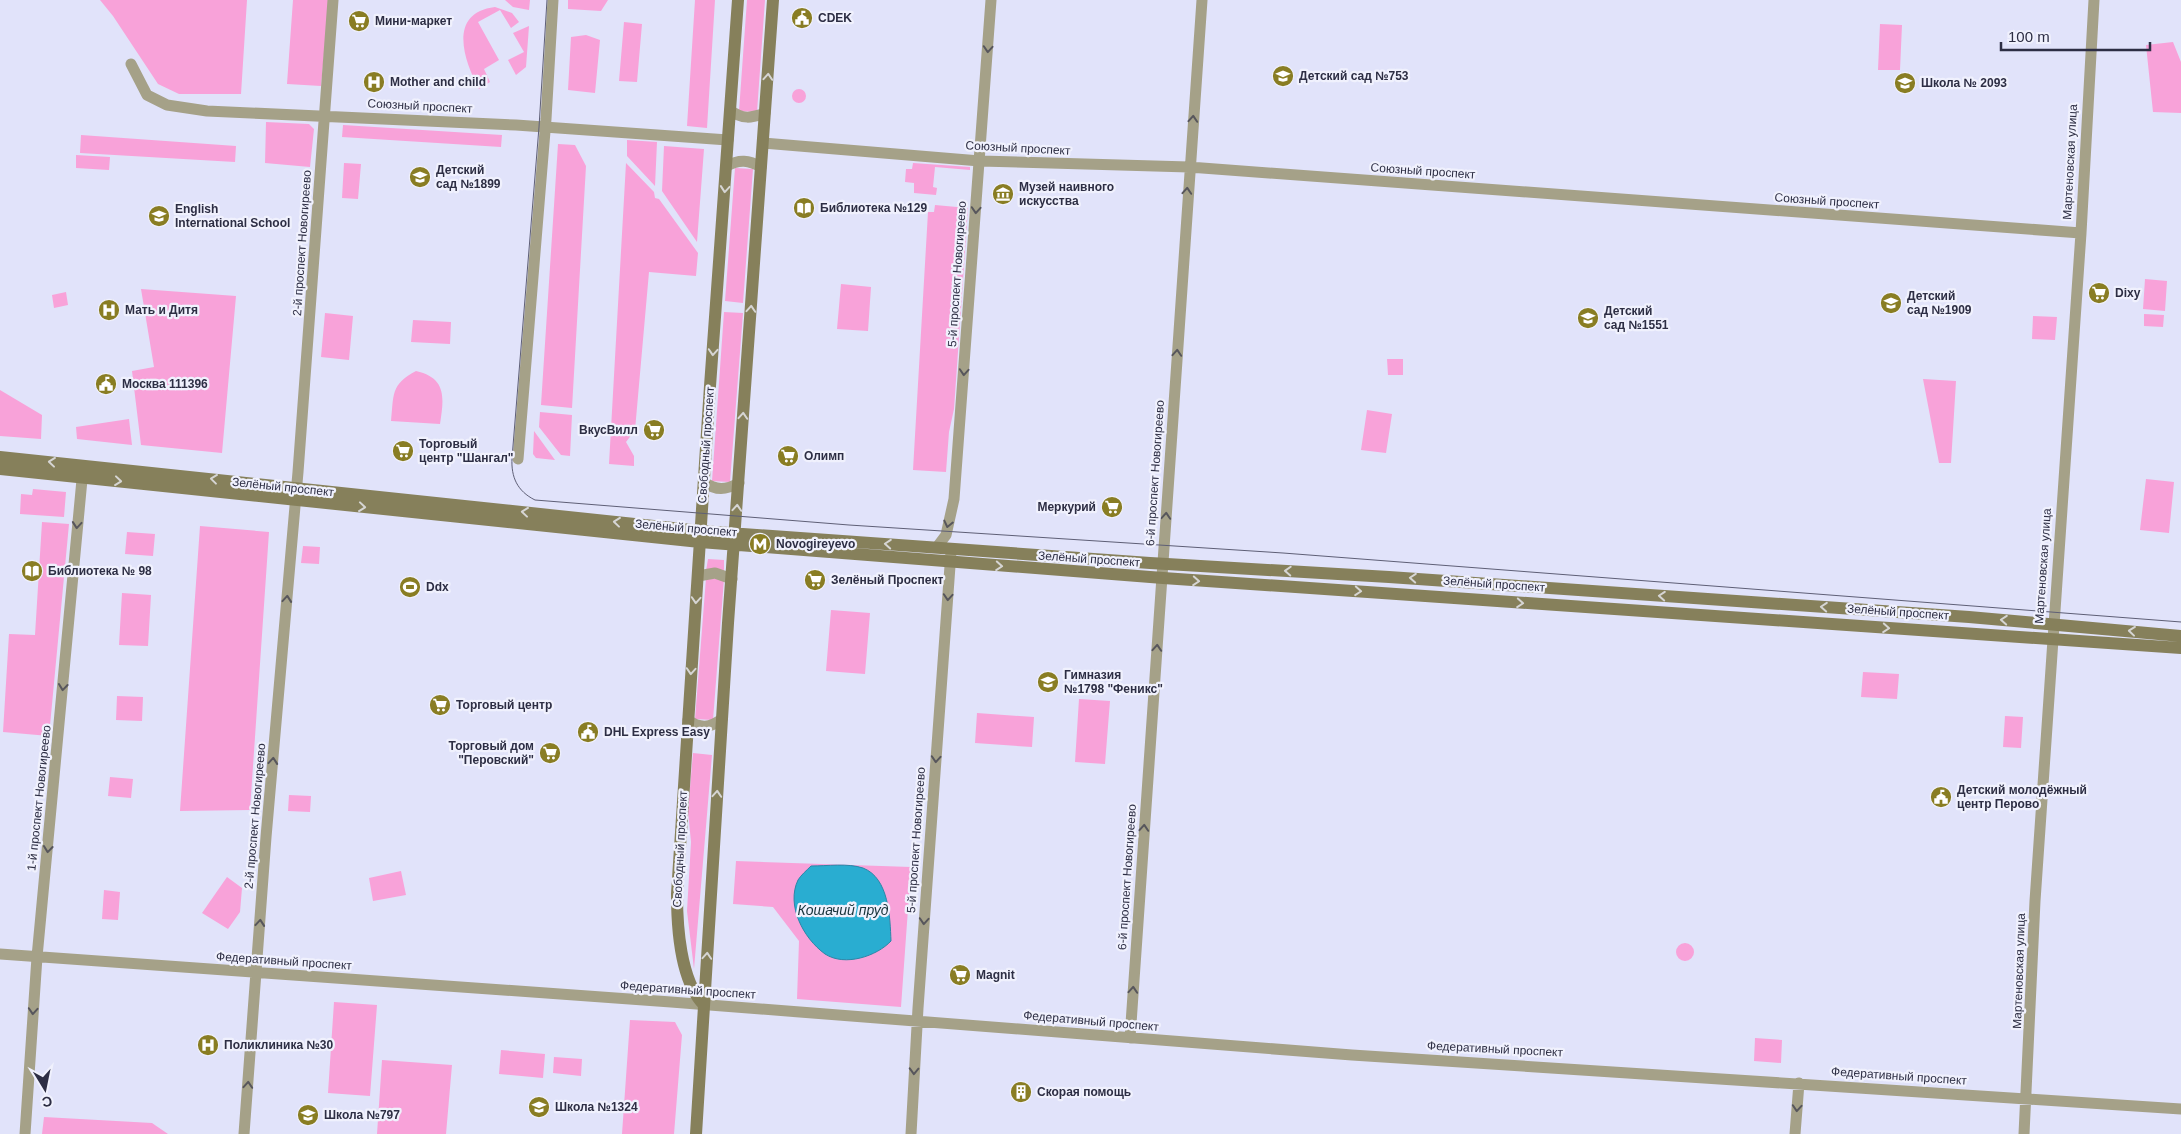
<svg xmlns="http://www.w3.org/2000/svg" width="2181" height="1134" viewBox="0 0 2181 1134" font-family="Arial,sans-serif">
<rect width="100%" height="100%" fill="#e1e3fa"/>
<path fill="#f8a2d9" d="M 100,0 L 247,0 L 241,94 L 179,94 L 158,84 L 113,16 Z
M 293,0 L 329,0 L 321,86 L 287,84 Z
M 505,0 L 530,0 L 529,10 L 513,7 Z
M 568,0 L 608,0 L 601,11 L 568,9 Z
M 695,0 L 715,0 L 707,128 L 687,126 Z
M 747,0 L 765,0 L 757,112 L 739,111 Z
M 495,7 L 512,13 L 519,22 L 511,28 L 500,10 L 478,22 L 499,60 L 484,69 L 490,82 L 479,89 C 464,61 447,13 495,7 Z
M 624,22 L 642,24 L 637,82 L 619,81 Z
M 1880,24 L 1902,25 L 1900,70 L 1878,70 Z
M 529,26 L 526,67 L 516,75 L 508,60 L 524,52 L 513,33 Z
M 586,35 L 600,40 L 595,93 L 568,90 L 571,37 Z
M 2173,42 L 2181,62 L 2181,113 L 2153,112 L 2146,45 Z
M792 96a7 7 0 1 1 14 0a7 7 0 1 1-14 0Z
M 266,122 L 309,124 L 314,129 L 310,167 L 265,163 Z
M 343,125 L 502,135 L 501,147 L 342,137 Z
M 81,135 L 236,146 L 235,162 L 80,153 Z
M 627,140 L 657,142 L 655,186 L 627,156 Z
M 558,144 L 575,145 L 586,166 L 572,408 L 541,405 Z
M 664,146 L 704,149 L 697,242 L 662,191 Z
M 76,155 L 110,157 L 109,170 L 76,168 Z
M 344,163 L 361,164 L 358,199 L 342,198 Z
M 626,163 L 654,192 L 655,198 L 659,199 L 698,253 L 696,276 L 649,272 L 635,430 L 626,442 L 634,456 L 634,466 L 609,464 Z
M 913,163 L 970,167 L 970,170 L 935,167 L 933,187 L 937,188 L 936,195 L 914,193 L 914,183 L 905,182 L 906,169 L 912,169 Z
M 735,168 L 753,169 L 743,303 L 725,301 Z
M 935,205 L 968,208 L 954,409 L 949,432 L 946,472 L 913,470 L 928,212 L 934,212 Z
M 2145,279 L 2167,281 L 2165,311 L 2143,309 Z
M 841,284 L 871,287 L 868,331 L 837,329 Z
M 141,289 L 236,296 L 222,453 L 141,445 L 132,371 L 154,367 Z
M 66,292 L 68,305 L 54,308 L 52,295 Z
M 724,312 L 743,313 L 730,482 L 712,481 Z
M 325,313 L 353,316 L 349,360 L 321,357 Z
M 2144,314 L 2164,315 L 2163,327 L 2144,326 Z
M 2033,316 L 2057,317 L 2055,340 L 2032,339 Z
M 413,320 L 451,322 L 450,344 L 411,342 Z
M 1387,359 L 1403,359 L 1403,375 L 1388,375 Z
M 416,371 C 447,378 444,398 440,424 L 391,421 C 394,395 390,385 416,371 Z
M 1923,379 L 1956,381 L 1951,463 L 1939,463 Z
M 0,390 L 42,415 L 41,439 L 0,436 Z
M 1367,410 L 1392,414 L 1386,453 L 1361,450 Z
M 540,412 L 572,415 L 570,456 L 561,455 L 539,427 Z
M 129,419 L 132,445 L 77,439 L 76,427 Z
M 534,431 L 555,460 L 536,458 L 533,454 Z
M 2146,479 L 2174,482 L 2169,533 L 2140,530 Z
M 33,489 L 66,492 L 64,517 L 20,514 L 21,494 L 32,495 Z
M 42,522 L 69,524 L 49,736 L 3,732 L 9,634 L 35,635 Z
M 200,526 L 269,532 L 250,810 L 180,811 Z
M 127,532 L 155,534 L 153,556 L 125,554 Z
M 303,546 L 320,547 L 319,564 L 301,563 Z
M 708,559 L 724,560 L 724,572 L 706,571 Z
M 706,578 L 724,579 L 713,720 L 695,719 Z
M 122,593 L 151,595 L 148,646 L 119,645 Z
M 831,610 L 870,613 L 865,674 L 826,671 Z
M 1863,672 L 1899,674 L 1897,699 L 1861,697 Z
M 117,696 L 143,697 L 142,721 L 116,720 Z
M 1079,699 L 1110,701 L 1105,764 L 1075,762 Z
M 977,713 L 1034,717 L 1032,747 L 975,743 Z
M 2005,716 L 2023,717 L 2021,748 L 2003,747 Z
M 693,753 L 712,755 L 694,969 L 687,911 L 691,842 L 688,811 Z
M 110,777 L 133,779 L 131,798 L 108,796 Z
M 289,795 L 311,796 L 310,812 L 288,811 Z
M 736,861 L 911,867 L 901,1007 L 797,999 L 799,941 L 773,907 L 733,904 Z
M 401,871 L 406,895 L 373,901 L 369,878 Z
M 227,877 L 242,888 L 240,912 L 228,929 L 202,913 Z
M 104,890 L 120,892 L 118,920 L 102,919 Z
M1676 952a9 9 0 1 1 18 0a9 9 0 1 1-18 0Z
M 334,1002 L 377,1005 L 370,1096 L 328,1093 Z
M 630,1020 L 675,1022 L 682,1035 L 674,1134 L 622,1134 Z
M 1755,1038 L 1782,1040 L 1781,1063 L 1754,1061 Z
M 501,1050 L 545,1054 L 543,1078 L 499,1074 Z
M 554,1057 L 582,1059 L 581,1076 L 553,1073 Z
M 382,1060 L 452,1065 L 446,1134 L 377,1134 Z
M 44,1117 L 152,1123 L 168,1134 L 42,1134 Z"/>
<path fill="#29add1" stroke="#2a87a7" d="M 811,866 C 827,866 848,863 863,868 C 889,878 890,917 891,941 C 877,956 845,967 825,954 C 803,938 786,905 798,880 C 801,875 807,870 811,866 Z"/>
<g fill="none" stroke-linecap="round" stroke-linejoin="round">
<path stroke="#a5a188" stroke-width="11" d="M 131,64 L 147,95 L 167,105 L 207,111 L 516,125 L 728,140
M 730,110 C 742,120 752,118 765,113
M 763,143 L 980,161 L 1189,167 L 2081,233
M 727,166 C 739,159 749,160 761,167
M 518,459 L 546,119 L 553,0
M 704,482 C 716,491 726,490 739,483
M 937,547 L 946,535 L 954,499 L 991,0
M 698,576 L 715,573 L 732,579
M 688,720 C 700,729 710,728 722,719
M 0,954 L 671,1002 L 1352,1055 L 2181,1109
M 1130,1038 L 1202,0
M 25,1134 L 37,957 L 83,469
M 244,1134 L 266,837 L 298,472 L 333,0
M 911,1134 L 918,1008 L 951,552
M 1795,1134 L 1799,1083
M 2024,1134 L 2035,901 L 2081,233 L 2094,0"/>
<path stroke="#86805b" stroke-width="12" d="M 0,457 L 701,531 L 1150,563 L 1389,577 L 1969,617 L 2181,636
M 0,469 L 700,542 L 1163,578 L 2181,648
M 704,1005 C 680,981 677,925 677,894 L 710,386 L 738,0
M 696,1134 L 728,623 L 773,0"/>
<path stroke="#5e5f76" stroke-width="1" d="M 547,0 L 539,127 L 512,458 C 511,477 517,491 535,500 L 849,525 L 1283,553 L 2181,622"/>
</g>
<defs><path id="oneway-chevron" d="M-2-3.5L2.5 0L-2 3.5" fill="none" stroke-width="1.6" stroke-linecap="round" stroke-linejoin="round" transform="scale(1.25)"/></defs>
<g stroke="#57565c">
<use href="#oneway-chevron" transform="translate(988 49) rotate(94)"/>
<use href="#oneway-chevron" transform="translate(1193 119) rotate(-86)"/>
<use href="#oneway-chevron" transform="translate(1187 191) rotate(-86)"/>
<use href="#oneway-chevron" transform="translate(976 210) rotate(94)"/>
<use href="#oneway-chevron" transform="translate(1177 353) rotate(-86)"/>
<use href="#oneway-chevron" transform="translate(964 372) rotate(94)"/>
<use href="#oneway-chevron" transform="translate(1166 516) rotate(-86)"/>
<use href="#oneway-chevron" transform="translate(948 524) rotate(103)"/>
<use href="#oneway-chevron" transform="translate(77 525) rotate(95)"/>
<use href="#oneway-chevron" transform="translate(948 597) rotate(94)"/>
<use href="#oneway-chevron" transform="translate(287 599) rotate(-85)"/>
<use href="#oneway-chevron" transform="translate(1157 648) rotate(-86)"/>
<use href="#oneway-chevron" transform="translate(63 687) rotate(96)"/>
<use href="#oneway-chevron" transform="translate(936 759) rotate(94)"/>
<use href="#oneway-chevron" transform="translate(273 761) rotate(-85)"/>
<use href="#oneway-chevron" transform="translate(1144 828) rotate(-86)"/>
<use href="#oneway-chevron" transform="translate(48 849) rotate(96)"/>
<use href="#oneway-chevron" transform="translate(924 921) rotate(94)"/>
<use href="#oneway-chevron" transform="translate(260 923) rotate(-85)"/>
<use href="#oneway-chevron" transform="translate(1133 990) rotate(-86)"/>
<use href="#oneway-chevron" transform="translate(33 1011) rotate(94)"/>
<use href="#oneway-chevron" transform="translate(914 1071) rotate(92)"/>
<use href="#oneway-chevron" transform="translate(248 1085) rotate(-86)"/>
<use href="#oneway-chevron" transform="translate(1797 1108) rotate(94)"/>
</g>
<g stroke="#d6d5d4">
<use href="#oneway-chevron" transform="translate(768 77) rotate(-86)"/>
<use href="#oneway-chevron" transform="translate(725 189) rotate(95)"/>
<use href="#oneway-chevron" transform="translate(751 309) rotate(-86)"/>
<use href="#oneway-chevron" transform="translate(713 352) rotate(94)"/>
<use href="#oneway-chevron" transform="translate(743 416) rotate(-86)"/>
<use href="#oneway-chevron" transform="translate(52 462) rotate(-174)"/>
<use href="#oneway-chevron" transform="translate(214 479) rotate(-173)"/>
<use href="#oneway-chevron" transform="translate(118 481) rotate(6)"/>
<use href="#oneway-chevron" transform="translate(362 507) rotate(6)"/>
<use href="#oneway-chevron" transform="translate(737 508) rotate(-86)"/>
<use href="#oneway-chevron" transform="translate(525 512) rotate(-174)"/>
<use href="#oneway-chevron" transform="translate(617 522) rotate(-174)"/>
<use href="#oneway-chevron" transform="translate(888 544) rotate(-176)"/>
<use href="#oneway-chevron" transform="translate(999 566) rotate(4)"/>
<use href="#oneway-chevron" transform="translate(1288 571) rotate(-177)"/>
<use href="#oneway-chevron" transform="translate(1413 578) rotate(-176)"/>
<use href="#oneway-chevron" transform="translate(1196 581) rotate(4)"/>
<use href="#oneway-chevron" transform="translate(1358 591) rotate(4)"/>
<use href="#oneway-chevron" transform="translate(1662 596) rotate(-176)"/>
<use href="#oneway-chevron" transform="translate(696 600) rotate(94)"/>
<use href="#oneway-chevron" transform="translate(1520 603) rotate(4)"/>
<use href="#oneway-chevron" transform="translate(1824 607) rotate(-176)"/>
<use href="#oneway-chevron" transform="translate(2004 620) rotate(-176)"/>
<use href="#oneway-chevron" transform="translate(1886 628) rotate(4)"/>
<use href="#oneway-chevron" transform="translate(2132 631) rotate(-174)"/>
<use href="#oneway-chevron" transform="translate(691 671) rotate(94)"/>
<use href="#oneway-chevron" transform="translate(717 794) rotate(-86)"/>
<use href="#oneway-chevron" transform="translate(707 956) rotate(-86)"/>
</g>
<defs>
<g id="civic-disc" transform="scale(1.125)"><circle r="9.5" fill="#897d23" stroke="#f0f1fd"/><path d="M-.6-6.5H3V-4.5H.6V-3L4-1V1h2V6H-6V1h2V-1L-.6-3ZM-1.2 2.5V6h2.4V2.5Z" fill="#fff"/></g>
<g id="supermarket-disc" transform="scale(1.125)"><circle r="9.5" fill="#897d23" stroke="#f0f1fd"/><path d="M-6-5.5h2.5l.6 2H6L4.5 2H-2.5L-4.4-4H-6ZM-1.5 3.2a1.3 1.3 0 1 0 .1 0ZM3 3.2a1.3 1.3 0 1 0 .1 0Z" fill="#fff"/></g>
<g id="school-disc" transform="scale(1.125)"><circle r="9.5" fill="#897d23" stroke="#f0f1fd"/><path d="M0-5L7-2L0 1L-7-2ZM-4 1L0 2.5L4 1V4Q0 6-4 4Z" fill="#fff"/></g>
<g id="hospital-disc" transform="scale(1.125)"><circle r="9.5" fill="#897d23" stroke="#f0f1fd"/><path d="M-5-5h3v3.5h4V-5h3V5h-3V1.5h-4V5h-3Z" fill="#fff"/></g>
<g id="museum-disc" transform="scale(1.125)"><circle r="9.5" fill="#897d23" stroke="#f0f1fd"/><path d="M0-6L6-3V-2H-6V-3ZM-5-1h2V3h-2ZM-1-1h2V3h-2ZM3-1h2V3H3ZM-6 4H6V6H-6Z" fill="#fff"/></g>
<g id="library-disc" transform="scale(1.125)"><circle r="9.5" fill="#897d23" stroke="#f0f1fd"/><path d="M-6-4Q-3-5.5-.7-3.5V5Q-3 3-6 4ZM6-4Q3-5.5 .7-3.5V5Q3 3 6 4Z" fill="#fff"/></g>
<g id="metro-disc" transform="scale(1.125)"><circle r="9.5" fill="#897d23" stroke="#f0f1fd"/><path d="M-5.5 5V-5H-3L0 0L3-5H5.5V5H3V-.5L0 4L-3-.5V5Z" fill="#fff"/></g>
<g id="stadium-disc" transform="scale(1.125)"><circle r="9.5" fill="#897d23" stroke="#f0f1fd"/><path d="M0-5a6.5 5 0 1 0 0 10a6.5 5 0 1 0 0-10ZM-3.5-1.8h7v3.6h-7Z" fill="#fff"/></g>
<g id="building-disc" transform="scale(1.125)"><circle r="9.5" fill="#897d23" stroke="#f0f1fd"/><path d="M-4-6H4V6H1V3H-1V6H-4ZM-2.5-4.3h1.7v1.8h-1.7ZM.8-4.3h1.7v1.8H.8ZM-2.5-1h1.7V.8h-1.7ZM.8-1h1.7V.8H.8Z" fill="#fff"/></g>
</defs>
<g fill-rule="evenodd">
<use href="#civic-disc" x="802" y="18"/>
<use href="#supermarket-disc" x="359" y="21"/>
<use href="#school-disc" x="1283" y="76"/>
<use href="#hospital-disc" x="374" y="82"/>
<use href="#school-disc" x="1905" y="83"/>
<use href="#school-disc" x="420" y="177"/>
<use href="#museum-disc" x="1003" y="194"/>
<use href="#library-disc" x="804" y="208"/>
<use href="#school-disc" x="159" y="216"/>
<use href="#supermarket-disc" x="2099" y="293"/>
<use href="#school-disc" x="1891" y="303"/>
<use href="#hospital-disc" x="109" y="310"/>
<use href="#school-disc" x="1588" y="318"/>
<use href="#civic-disc" x="106" y="384"/>
<use href="#supermarket-disc" x="654" y="430"/>
<use href="#supermarket-disc" x="403" y="451"/>
<use href="#supermarket-disc" x="788" y="456"/>
<use href="#supermarket-disc" x="1112" y="507"/>
<use href="#metro-disc" x="760" y="544"/>
<use href="#library-disc" x="32" y="571"/>
<use href="#supermarket-disc" x="815" y="580"/>
<use href="#stadium-disc" x="410" y="587"/>
<use href="#school-disc" x="1048" y="682"/>
<use href="#supermarket-disc" x="440" y="705"/>
<use href="#civic-disc" x="588" y="732"/>
<use href="#supermarket-disc" x="550" y="753"/>
<use href="#civic-disc" x="1941" y="797"/>
<use href="#supermarket-disc" x="960" y="975"/>
<use href="#hospital-disc" x="208" y="1045"/>
<use href="#building-disc" x="1021" y="1092"/>
<use href="#school-disc" x="539" y="1107"/>
<use href="#school-disc" x="308" y="1115"/>
</g>
<g text-anchor="middle" stroke-width="4.5" stroke-linejoin="round" paint-order="stroke">
<g font-size="12" font-weight="bold" fill="#2d2e44" stroke="#f0f1fd" text-anchor="start">
<text x="818" y="22">CDEK</text>
<text x="375" y="25">Мини-маркет</text>
<text x="1299" y="80">Детский сад №753</text>
<text x="390" y="86">Mother and child</text>
<text x="1921" y="87">Школа № 2093</text>
<text x="436" y="174">Детский<tspan x="436" dy="14">сад №1899</tspan></text>
<text x="1019" y="191">Музей наивного<tspan x="1019" dy="14">искусства</tspan></text>
<text x="820" y="212">Библиотека №129</text>
<text x="175" y="213">English<tspan x="175" dy="14">International School</tspan></text>
<text x="2115" y="297">Dixy</text>
<text x="1907" y="300">Детский<tspan x="1907" dy="14">сад №1909</tspan></text>
<text x="125" y="314">Мать и Дитя</text>
<text x="1604" y="315">Детский<tspan x="1604" dy="14">сад №1551</tspan></text>
<text x="122" y="388">Москва 111396</text>
<text x="638" y="434" text-anchor="end">ВкусВилл</text>
<text x="419" y="448">Торговый<tspan x="419" dy="14">центр "Шангал"</tspan></text>
<text x="804" y="460">Олимп</text>
<text x="1096" y="511" text-anchor="end">Меркурий</text>
<text x="776" y="548">Novogireyevo</text>
<text x="48" y="575">Библиотека № 98</text>
<text x="831" y="584">Зелёный Проспект</text>
<text x="426" y="591">Ddx</text>
<text x="1064" y="679">Гимназия<tspan x="1064" dy="14">№1798 "Феникс"</tspan></text>
<text x="456" y="709">Торговый центр</text>
<text x="604" y="736">DHL Express Easy</text>
<text x="534" y="750" text-anchor="end">Торговый дом<tspan x="534" dy="14">"Перовский"</tspan></text>
<text x="1957" y="794">Детский молодёжный<tspan x="1957" dy="14">центр Перово</tspan></text>
<text x="976" y="979">Magnit</text>
<text x="224" y="1049">Поликлиника №30</text>
<text x="1037" y="1096">Скорая помощь</text>
<text x="555" y="1111">Школа №1324</text>
<text x="324" y="1119">Школа №797</text>
</g>
<g font-size="12" fill="#2d2e44" stroke="#f0f1fd">
<text transform="translate(420 106) rotate(3)" y="4">Союзный проспект</text>
<text transform="translate(1018 148) rotate(3)" y="4">Союзный проспект</text>
<text transform="translate(2070 162) rotate(-87)" y="4">Мартеновская улица</text>
<text transform="translate(1423 171) rotate(4)" y="4">Союзный проспект</text>
<text transform="translate(1827 201) rotate(4)" y="4">Союзный проспект</text>
<text transform="translate(302 243) rotate(-86)" y="4">2-й проспект Новогиреево</text>
<text transform="translate(957 274) rotate(-86)" y="4">5-й проспект Новогиреево</text>
<text transform="translate(706 445) rotate(-86)" y="4">Свободный проспект</text>
<text transform="translate(1155 473) rotate(-86)" y="4">6-й проспект Новогиреево</text>
<text transform="translate(283 487) rotate(6)" y="4">Зелёный проспект</text>
<text transform="translate(686 528) rotate(5)" y="4">Зелёный проспект</text>
<text transform="translate(1089 559) rotate(4)" y="4">Зелёный проспект</text>
<text transform="translate(2043 566) rotate(-86)" y="4">Мартеновская улица</text>
<text transform="translate(1494 584) rotate(4)" y="4">Зелёный проспект</text>
<text transform="translate(1898 612) rotate(4)" y="4">Зелёный проспект</text>
<text transform="translate(39 798) rotate(-84)" y="4">1-й проспект Новогиреево</text>
<text transform="translate(255 816) rotate(-85)" y="4">2-й проспект Новогиреево</text>
<text transform="translate(916 840) rotate(-86)" y="4">5-й проспект Новогиреево</text>
<text transform="translate(680 849) rotate(-87)" y="4">Свободный проспект</text>
<text transform="translate(1127 877) rotate(-86)" y="4">6-й проспект Новогиреево</text>
<text transform="translate(284 961) rotate(4)" y="4">Федеративный проспект</text>
<text transform="translate(2019 971) rotate(-88)" y="4">Мартеновская улица</text>
<text transform="translate(688 990) rotate(4)" y="4">Федеративный проспект</text>
<text transform="translate(1091 1021) rotate(5)" y="4">Федеративный проспект</text>
<text transform="translate(1495 1049) rotate(3)" y="4">Федеративный проспект</text>
<text transform="translate(1899 1076) rotate(4)" y="4">Федеративный проспект</text>
</g>
<g font-size="14" font-style="italic" fill="#18333b" stroke="#f0f1fd">
<text x="843" y="915">Кошачий пруд</text>
</g>
</g>
<g transform="translate(45 1089) rotate(170)" stroke="#f0f1fd" stroke-width="4" paint-order="stroke">
<path d="M0-4L9 19L0 12L-9 19Z" fill="#2d2e44"/>
<text y="-8" font-size="14" font-weight="bold" text-anchor="middle" fill="#2d2e44">С</text>
</g>
<path d="M2001 42v8h149v-8" fill="none" stroke="#2d2e44" stroke-width="2.5"/>
<text x="2008" y="42" font-size="15" fill="#2d2e44" stroke="#f0f1fd" stroke-width="4" paint-order="stroke">100 m</text>
</svg>
